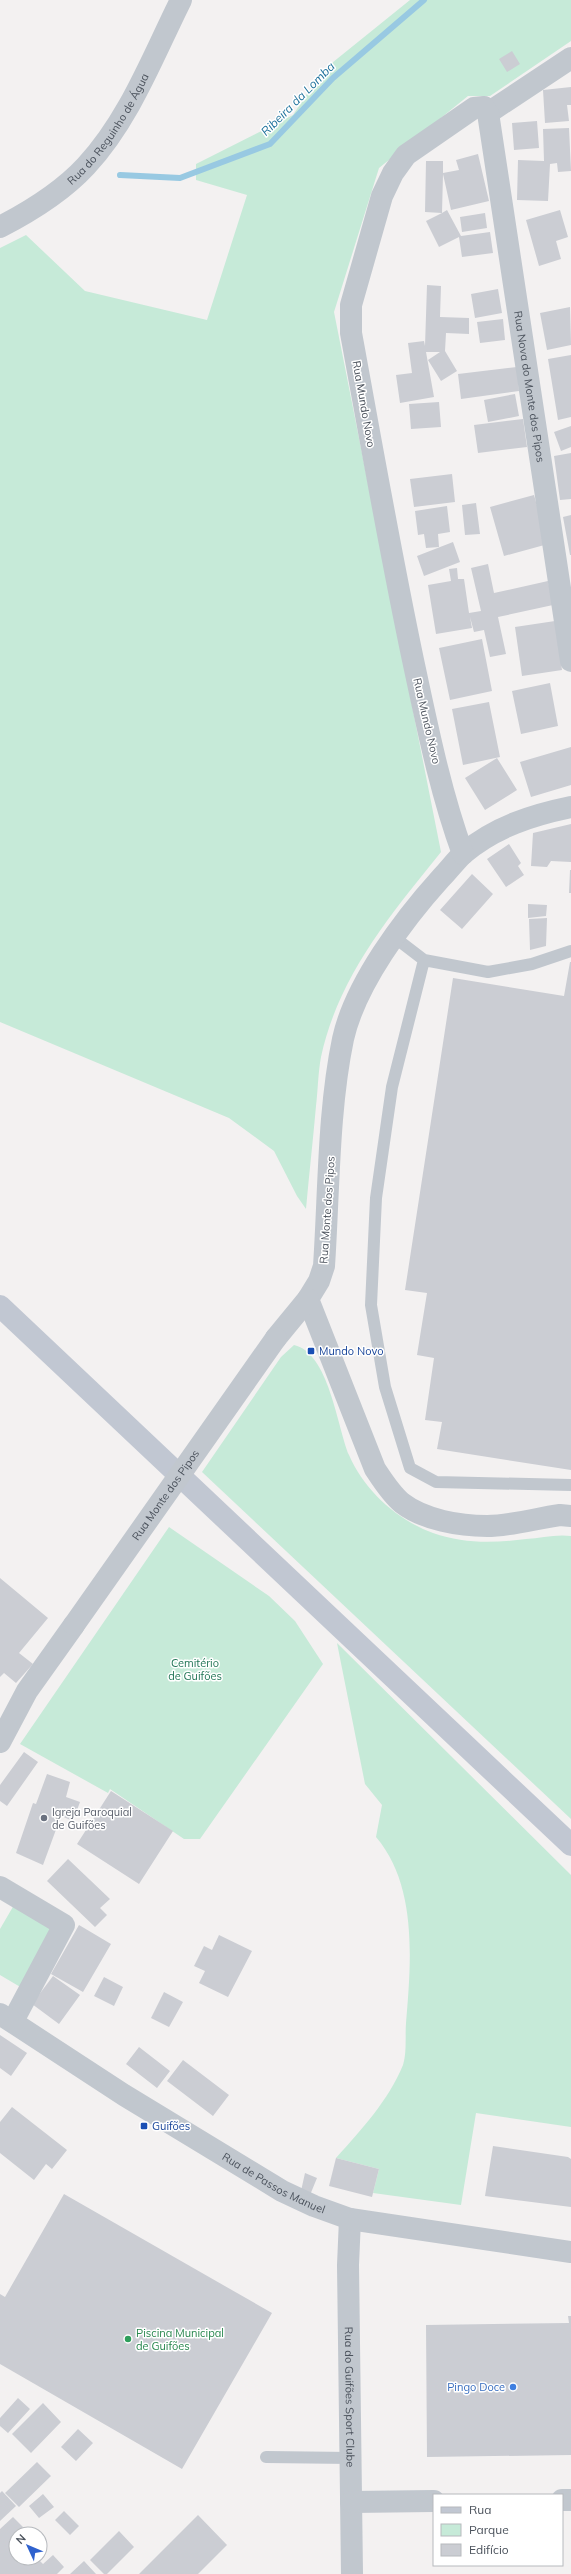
<svg xmlns="http://www.w3.org/2000/svg" width="571" height="2574" viewBox="0 0 571 2574" font-family="Mulish,sans-serif">
<rect width="100%" height="100%" fill="#f3f1f1"/>
<path fill="#c6ead8" d="M 410,0 L 571,0 L 571,41 L 490,96 L 468,96 L 379,168 L 334,312 L 441,852 C 391,914 338,977 321,1057 C 318,1073 318,1090 316,1106 C 313,1140 309,1175 306,1209 L 297,1196 L 274,1151 L 229,1118 L 0,1022 L 0,248 L 26,235 L 85,291 L 207,320 L 247,195 L 196,180 L 196,164 L 293,115 L 322,71 Z
M 294,1345 C 329,1353 337,1426 349,1455 C 364,1490 397,1520 433,1533 C 464,1544 494,1543 526,1539 C 541,1538 556,1534 571,1536 L 571,1819 L 202,1472 L 281,1357 Z
M 169,1527 L 269,1596 L 295,1621 L 323,1664 L 200,1839 L 184,1839 L 110,1789 L 108,1793 L 20,1744 Z
M 337,1643 L 571,1875 L 571,2127 L 476,2113 L 461,2205 L 373,2193 L 379,2169 L 336,2158 C 362,2129 388,2101 403,2065 C 407,2053 405,2035 406,2023 C 411,1963 418,1886 376,1837 L 382,1805 L 365,1784 Z
M 14,1905 L 55,1929 L 22,1988 L 0,1975 L 0,1929 Z"/>
<g fill="none" stroke-linecap="round" stroke-linejoin="round">
<path stroke="#98c9e2" stroke-width="6" d="M 120,175 L 180,178 L 270,144 L 333,78 L 424,0"/>
</g>
<path fill="#cbcdd3" d="M 512,51 L 520,64 L 507,72 L 499,59 Z
M 571,87 L 571,105 L 567,105 L 569,121 L 545,123 L 543,90 Z
M 537,121 L 539,148 L 514,150 L 512,123 Z
M 569,128 L 571,171 L 558,172 L 557,163 L 550,164 L 548,201 L 517,200 L 518,160 L 544,161 L 543,129 Z
M 478,154 L 489,201 L 451,210 L 443,174 L 442,213 L 447,210 L 461,236 L 490,232 L 493,253 L 462,257 L 459,237 L 439,247 L 426,221 L 442,213 L 425,212 L 426,161 L 443,161 L 443,173 L 459,170 L 456,160 Z
M 560,210 L 568,237 L 556,241 L 561,259 L 539,266 L 526,220 Z
M 485,213 L 487,228 L 462,232 L 460,217 Z
M 427,285 L 441,286 L 440,317 L 469,318 L 469,334 L 446,333 L 445,351 L 457,371 L 441,381 L 428,360 L 440,352 L 426,352 L 434,397 L 400,403 L 396,375 L 412,373 L 408,343 L 424,341 L 425,346 Z
M 498,289 L 502,313 L 475,318 L 471,294 Z
M 570,307 L 571,345 L 547,350 L 540,313 Z
M 503,319 L 505,340 L 480,343 L 477,322 Z
M 571,355 L 571,417 L 558,420 L 548,359 Z
M 517,367 L 519,391 L 461,399 L 458,374 Z
M 515,394 L 519,416 L 488,422 L 484,400 Z
M 439,402 L 441,427 L 411,429 L 409,404 Z
M 523,419 L 527,447 L 478,453 L 474,425 Z
M 571,426 L 571,447 L 561,451 L 554,432 Z
M 571,453 L 571,499 L 560,500 L 554,456 Z
M 452,474 L 455,502 L 414,507 L 410,479 Z
M 534,495 L 548,544 L 504,556 L 490,507 Z
M 476,503 L 480,534 L 465,535 L 462,505 Z
M 447,506 L 450,532 L 438,534 L 439,547 L 426,548 L 424,534 L 418,535 L 415,511 Z
M 571,515 L 571,555 L 570,555 L 563,517 Z
M 453,542 L 460,562 L 424,576 L 417,556 Z
M 488,564 L 494,593 L 548,581 L 553,605 L 498,617 L 506,654 L 490,657 L 484,630 L 474,632 L 470,617 L 472,628 L 436,634 L 428,585 L 451,581 L 449,569 L 457,568 L 458,579 L 464,579 L 469,613 L 481,611 L 471,568 Z
M 555,621 L 562,670 L 522,676 L 515,627 Z
M 482,639 L 492,691 L 450,700 L 439,648 Z
M 550,683 L 558,726 L 521,734 L 512,691 Z
M 489,702 L 500,757 L 463,765 L 452,709 Z
M 571,747 L 571,785 L 531,797 L 520,762 Z
M 497,758 L 517,790 L 485,810 L 465,778 Z
M 571,824 L 571,862 L 551,861 L 547,867 L 531,866 L 533,833 Z
M 509,844 L 521,863 L 518,866 L 524,875 L 506,887 L 487,859 Z
M 570,870 L 571,870 L 571,893 L 569,893 Z
M 472,874 L 493,894 L 462,929 L 440,910 Z
M 528,904 L 547,905 L 546,916 L 528,918 Z
M 547,918 L 546,946 L 530,950 L 529,919 Z
M 570,962 L 571,962 L 571,1470 L 437,1449 L 442,1422 L 425,1420 L 434,1358 L 417,1355 L 427,1293 L 405,1290 L 453,978 L 564,996 Z
M 0,1578 L 48,1618 L 19,1653 L 33,1664 L 16,1683 L 4,1673 L 0,1677 Z
M 24,1752 L 38,1762 L 7,1806 L 0,1801 L 0,1785 Z
M 47,1774 L 70,1782 L 66,1797 L 80,1802 L 73,1821 L 61,1816 L 43,1865 L 16,1853 L 33,1803 L 36,1804 Z
M 111,1791 L 173,1831 L 139,1884 L 77,1844 Z
M 68,1859 L 110,1899 L 100,1908 L 107,1915 L 95,1927 L 47,1881 Z
M 79,1925 L 111,1944 L 83,1992 L 51,1974 Z
M 219,1935 L 252,1951 L 228,1997 L 199,1983 L 205,1971 L 194,1966 L 204,1946 L 212,1950 Z
M 53,1976 L 80,1995 L 59,2024 L 32,2004 Z
M 104,1977 L 123,1987 L 114,2006 L 94,1996 Z
M 164,1992 L 183,2002 L 169,2027 L 151,2018 Z
M 0,2035 L 27,2053 L 11,2076 L 0,2068 Z
M 139,2047 L 170,2071 L 157,2088 L 126,2064 Z
M 183,2060 L 229,2095 L 213,2116 L 167,2081 Z
M 12,2107 L 67,2150 L 52,2169 L 46,2164 L 34,2180 L 0,2153 L 0,2122 Z
M 493,2146 L 568,2157 L 571,2159 L 571,2207 L 485,2196 Z
M 336,2158 L 379,2169 L 372,2197 L 329,2186 Z
M 305,2173 L 317,2178 L 310,2195 L 301,2191 Z
M 64,2194 L 272,2313 L 182,2469 L 0,2364 L 0,2294 L 5,2297 Z
M 568,2316 L 571,2316 L 571,2455 L 427,2457 L 426,2325 L 569,2323 Z
M 18,2398 L 30,2409 L 8,2433 L 0,2426 L 0,2418 Z
M 43,2403 L 61,2422 L 31,2453 L 12,2434 Z
M 78,2429 L 93,2443 L 76,2461 L 61,2447 Z
M 37,2462 L 51,2476 L 19,2507 L 5,2493 Z
M 2,2491 L 16,2506 L 0,2521 L 0,2493 Z
M 43,2494 L 54,2507 L 39,2518 L 29,2506 Z
M 64,2511 L 79,2526 L 70,2535 L 55,2520 Z
M 198,2515 L 227,2545 L 198,2574 L 139,2574 Z
M 13,2517 L 23,2527 L 16,2535 L 16,2558 L 37,2558 L 43,2564 L 53,2555 L 64,2567 L 57,2574 L 0,2574 L 0,2529 Z
M 119,2531 L 134,2547 L 107,2574 L 104,2574 L 90,2560 Z
M 84,2561 L 96,2574 L 70,2574 Z"/>
<g fill="none" stroke-linecap="round" stroke-linejoin="round">
<path stroke="#c1c7ce" stroke-width="12" d="M 394,937 L 424,960 L 488,972 L 532,964 L 571,951
M 424,960 L 392,1087 L 376,1198 L 371,1305 L 385,1387 L 410,1468 L 436,1482 L 571,1485
M 266,2457 L 351,2458"/>
<g stroke="#c1c7ce" stroke-width="22">
<path d="M 488,113 L 571,58"/>
<path d="M 571,807 C 532,815 495,827 464,853 C 456,860 449,870 441,878 C 404,919 355,984 343,1039 C 328,1111 329,1192 324,1266 L 319,1281 L 308,1299 L 375,1469 C 383,1481 391,1494 402,1503 C 424,1520 460,1526 487,1526 C 511,1526 537,1518 560,1515 L 571,1516"/>
<path id="s1" d="M 463,854 C 440,791 427,725 413,660 C 390,551 371,442 351,333 L 351,305 L 382,196 L 393,173 L 406,155 L 474,108 L 484,107 L 488,113 L 571,661"/>
<path d="M 0,1887 L 64,1925 L 13,2021"/>
<path id="s2" d="M 350,2219 L 348,2265 L 352,2574"/>
<path d="M 562,2500 L 571,2500"/>
<path d="M 351,2502 L 434,2501"/>
</g>
<g stroke="#c1c7ce" stroke-width="22">
<path id="s3" d="M 0,227 C 31,211 62,192 86,166 C 129,120 153,56 181,0"/>
<path d="M 276,1338 L 308,1299"/>
<path d="M 0,1742 L 27,1691 L 74,1625"/>
<path id="s4" d="M 0,2014 L 124,2095 L 282,2191 L 314,2206 L 350,2219 L 571,2252"/>
</g>
<path stroke="#c1c7d2" stroke-width="22" d="M 0,1306 L 571,1845"/>
<path stroke="#c1c7ce" stroke-width="22" id="s5" d="M 74,1625 L 276,1338"/>
</g>
<g fill="#1a4fb4" stroke="#fff" stroke-width="1.5">
<rect x="307" y="1347" width="8" height="8" rx="2"/>
<rect x="140" y="2122" width="8" height="8" rx="2"/>
</g>
<circle fill="#6b7280" stroke="#fff" stroke-width="1.5" cx="44" cy="1818" r="4"/>
<circle fill="#2e9e5b" stroke="#fff" stroke-width="1.5" cx="128" cy="2339" r="4"/>
<circle fill="#3f7fe0" stroke="#fff" stroke-width="1.5" cx="513" cy="2387" r="4"/>
<g text-anchor="middle" stroke-width="3" stroke-linejoin="round" paint-order="stroke">
<g font-size="11" fill="#4b525c" stroke="#fff">
<text dy="4" stroke="none"><textPath href="#s3" startOffset="149">Rua do Reguinho de Água</textPath></text>
<text dy="4" stroke="none"><textPath href="#s1" startOffset="1099">Rua Nova do Monte dos Pipos</textPath></text>
<text transform="translate(364 404) rotate(80)" y="4">Rua Mundo Novo</text>
<text transform="translate(427 721) rotate(77)" y="4">Rua Mundo Novo</text>
<text transform="translate(327 1210) rotate(-86)" y="4">Rua Monte dos Pipos</text>
<text dy="4" stroke="none"><textPath href="#s5" startOffset="159">Rua Monte dos Pipos</textPath></text>
<text dy="4" stroke="none"><textPath href="#s4" startOffset="322">Rua de Passos Manuel</textPath></text>
<text dy="4" stroke="none"><textPath href="#s2" startOffset="178">Rua do Guifões Sport Clube</textPath></text>
</g>
<g font-size="11" fill="#164399" stroke="#fff" text-anchor="start">
<text x="319" y="1355">Mundo Novo</text>
<text x="152" y="2130">Guifões</text>
</g>
<g font-size="11" fill="#237657" stroke="#fff">
<text x="195" y="1667">Cemitério<tspan x="195" dy="13">de Guifões</tspan></text>
</g>
<g font-size="11" fill="#5b616d" stroke="#fff" text-anchor="start">
<text x="52" y="1816">Igreja Paroquial<tspan x="52" dy="13">de Guifões</tspan></text>
</g>
<g font-size="11" fill="#27864d" stroke="#fff" text-anchor="start">
<text x="136" y="2337">Piscina Municipal<tspan x="136" dy="13">de Guifões</tspan></text>
</g>
<g font-size="11" fill="#366cbe" stroke="#fff" text-anchor="end">
<text x="505" y="2391">Pingo Doce</text>
</g>
<g font-size="12" font-style="italic" fill="#1f729c" stroke="#fff">
<text transform="translate(298 99) rotate(-45)" y="4">Ribeira da Lomba</text>
</g>
</g>
<rect x="433" y="2494" width="130" height="72" fill="#ffffff" stroke="#b7babe"/>
<rect x="441" y="2507" width="20" height="6" fill="#c1c7d2" stroke="#b7babe"/>
<text x="469" y="2514" font-size="12" fill="#4b525c">Rua</text>
<rect x="441" y="2524" width="20" height="12" fill="#c6ead8" stroke="#b7babe"/>
<text x="469" y="2534" font-size="12" fill="#4b525c">Parque</text>
<rect x="441" y="2544" width="20" height="12" fill="#cbcdd3" stroke="#b7babe"/>
<text x="469" y="2554" font-size="12" fill="#4b525c">Edifício</text>
<g transform="translate(28 2546) rotate(314)"><circle r="19" fill="#ffffff" stroke="#b7babe"/>
<path d="M0-3L7 15L0 10L-7 15Z" fill="#3062ce"/>
<text y="-6" font-size="11" font-weight="bold" text-anchor="middle" fill="#4b525c">N</text>
</g>
</svg>
